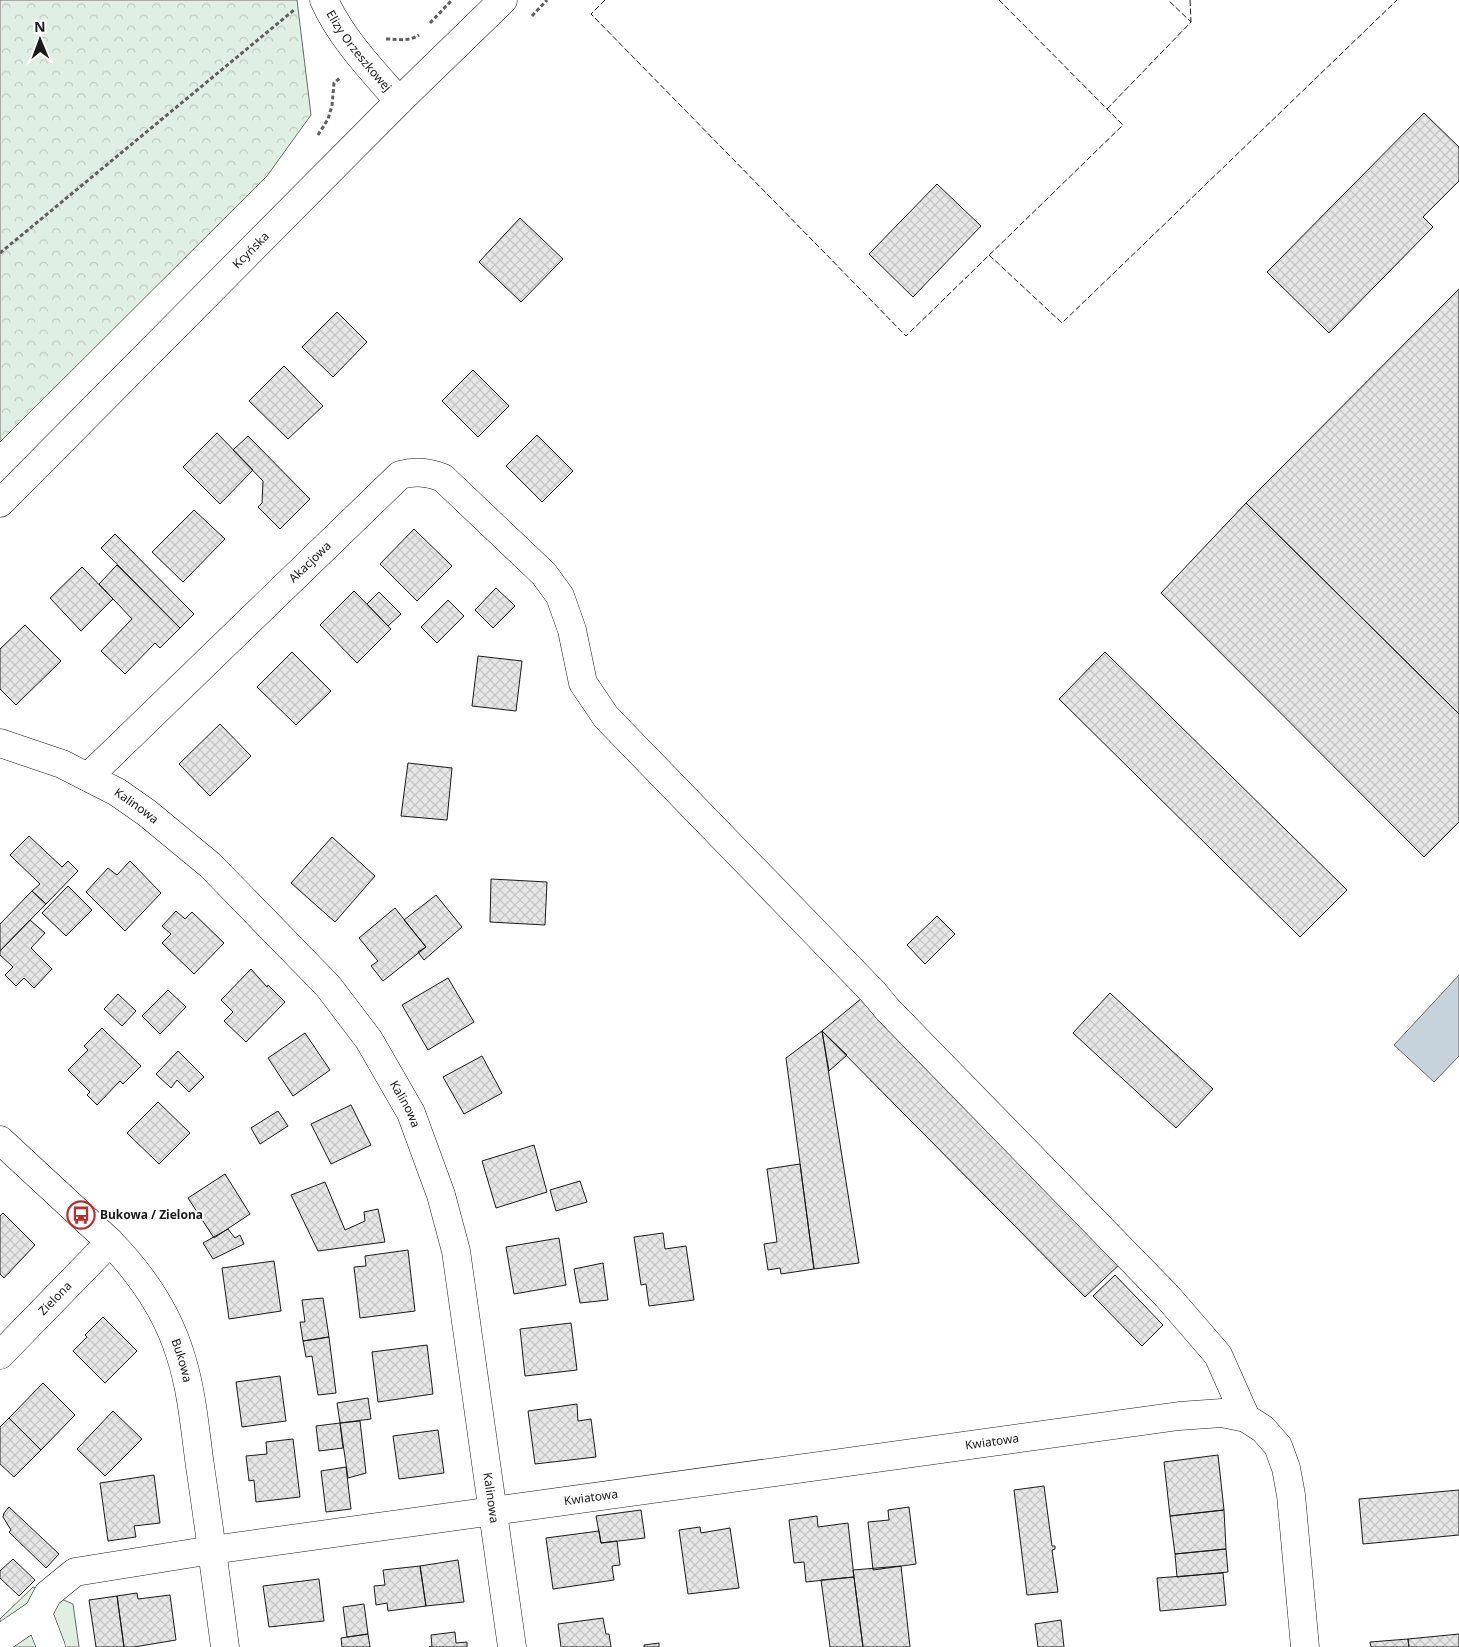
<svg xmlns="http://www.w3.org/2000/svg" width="1459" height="1647" viewBox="0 0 1459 1647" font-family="'Noto Sans',sans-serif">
<defs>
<pattern id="forest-crowns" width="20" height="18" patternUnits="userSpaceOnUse" patternTransform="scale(1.25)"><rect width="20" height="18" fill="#e0efe3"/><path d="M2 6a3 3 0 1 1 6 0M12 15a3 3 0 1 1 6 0" fill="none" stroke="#c0ccc2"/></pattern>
<pattern id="building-cross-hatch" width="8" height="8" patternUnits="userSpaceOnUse" patternTransform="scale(1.25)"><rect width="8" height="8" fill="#e6e6e6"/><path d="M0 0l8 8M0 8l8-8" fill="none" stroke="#c5c5c5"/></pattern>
</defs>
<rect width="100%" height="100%" fill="#fff"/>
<path fill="url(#forest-crowns)" stroke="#6a6a6a" d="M 0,0 L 297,0 L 311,115 L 267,176 L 0,442 Z"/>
<path fill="#e0efe3" stroke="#6a6a6a" d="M 33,1587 L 73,1604 L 79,1647 L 0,1647 L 0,1619 Z"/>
<path fill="#c6d2dc" stroke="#6a6a6a" d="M 1459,975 L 1459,1056 L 1434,1082 L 1394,1045 Z"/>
<path fill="url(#building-cross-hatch)" stroke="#1a1a1a" d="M 1424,113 L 1459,147 L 1459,181 L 1423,217 L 1433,227 L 1329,333 L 1267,272 Z
M 937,184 L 981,226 L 913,297 L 869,254 Z
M 520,218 L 563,259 L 521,302 L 479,262 Z
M 1459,289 L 1459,714 L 1246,503 Z
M 337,312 L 367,342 L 333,377 L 302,347 Z
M 284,366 L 323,406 L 288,439 L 249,401 Z
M 473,370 L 509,406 L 478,437 L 442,401 Z
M 217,433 L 253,470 L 220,504 L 183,467 Z
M 537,435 L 573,471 L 542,502 L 506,466 Z
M 248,436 L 310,499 L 280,529 L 258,507 L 262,503 L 263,481 L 233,450 Z
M 1246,503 L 1459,714 L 1459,822 L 1424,857 L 1161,593 Z
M 194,510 L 225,539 L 183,582 L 152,552 Z
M 414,529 L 452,566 L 417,601 L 380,564 Z
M 115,534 L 194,614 L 180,628 L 101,548 Z
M 117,565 L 180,628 L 160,648 L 155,643 L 125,674 L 101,651 L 132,619 L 99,584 Z
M 82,567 L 113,599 L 81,631 L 50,598 Z
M 496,588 L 515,606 L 493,628 L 475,610 Z
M 354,591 L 391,629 L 357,663 L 320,625 Z
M 379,592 L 401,614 L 388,626 L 367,604 Z
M 448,600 L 464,616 L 437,643 L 421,627 Z
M 25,625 L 61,661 L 16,705 L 0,689 L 0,649 Z
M 292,652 L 331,691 L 296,725 L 257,687 Z
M 1105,652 L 1347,890 L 1300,937 L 1059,699 Z
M 478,656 L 522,661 L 516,711 L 472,706 Z
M 220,724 L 251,756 L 210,796 L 179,764 Z
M 408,763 L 452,768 L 447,820 L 401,816 Z
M 29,836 L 62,867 L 68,861 L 78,871 L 46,904 L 32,891 L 40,884 L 10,855 Z
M 332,837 L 375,876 L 335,922 L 291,883 Z
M 130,861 L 161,893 L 125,931 L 86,892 L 108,868 L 117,875 Z
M 491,879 L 547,882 L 545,925 L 490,922 Z
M 68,886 L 92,910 L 66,936 L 42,913 Z
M 32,891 L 46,904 L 0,951 L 0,924 Z
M 436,895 L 462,927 L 424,960 L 418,952 L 426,947 L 404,920 Z
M 395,908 L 426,947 L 383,981 L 371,966 L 378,961 L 359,938 Z
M 176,911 L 185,919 L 192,912 L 224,943 L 194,974 L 162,943 L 171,934 L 162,926 Z
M 937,916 L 955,934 L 925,964 L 907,945 Z
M 30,920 L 45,933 L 31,948 L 52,969 L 34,988 L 24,978 L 16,986 L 5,975 L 13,967 L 0,955 L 0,951 Z
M 251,969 L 267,987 L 268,985 L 285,1002 L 246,1042 L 224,1021 L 233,1012 L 221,1000 Z
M 448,978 L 474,1022 L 428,1050 L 402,1005 Z
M 168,990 L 186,1007 L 160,1034 L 142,1016 Z
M 1110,993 L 1213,1089 L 1176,1128 L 1073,1033 Z
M 118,994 L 136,1011 L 122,1026 L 104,1009 Z
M 862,998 L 1123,1261 L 1085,1297 L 822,1031 Z
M 102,1028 L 141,1066 L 123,1084 L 120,1081 L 97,1105 L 87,1095 L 90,1092 L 68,1070 L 88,1050 L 84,1046 Z
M 822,1031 L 847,1055 L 829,1071 Z
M 822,1031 L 859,1263 L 814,1269 L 786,1058 Z
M 305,1033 L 330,1070 L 293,1096 L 268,1058 Z
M 178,1051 L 204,1077 L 189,1092 L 177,1080 L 171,1088 L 156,1074 Z
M 482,1056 L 502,1093 L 464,1114 L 443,1077 Z
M 158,1102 L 190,1133 L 159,1164 L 127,1133 Z
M 351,1105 L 371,1145 L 331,1164 L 311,1124 Z
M 278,1111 L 288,1126 L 260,1144 L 251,1128 Z
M 534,1145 L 547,1192 L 496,1208 L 482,1161 Z
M 800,1164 L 814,1269 L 781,1274 L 780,1268 L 768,1270 L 764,1244 L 777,1242 L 767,1169 Z
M 225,1174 L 250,1214 L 214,1238 L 188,1198 Z
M 580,1181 L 587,1202 L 556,1211 L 550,1190 Z
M 325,1182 L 345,1230 L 365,1221 L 364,1212 L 378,1209 L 385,1242 L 318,1251 L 291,1195 Z
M 3,1213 L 35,1245 L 4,1278 L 0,1274 L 0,1216 Z
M 228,1229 L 235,1238 L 240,1235 L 244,1244 L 213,1259 L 203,1243 Z
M 663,1233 L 665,1249 L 686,1246 L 694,1300 L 649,1306 L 646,1284 L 641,1285 L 634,1237 Z
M 559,1238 L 566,1285 L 514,1294 L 506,1247 Z
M 408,1250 L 415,1311 L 360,1318 L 354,1267 L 366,1266 L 365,1256 Z
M 274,1261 L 281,1311 L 229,1319 L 222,1268 Z
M 603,1263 L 608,1300 L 580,1303 L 574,1269 Z
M 1115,1275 L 1163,1325 L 1142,1346 L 1093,1296 Z
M 323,1298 L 329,1337 L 303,1341 L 300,1322 L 305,1322 L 302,1300 Z
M 103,1317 L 137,1351 L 105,1383 L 73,1351 L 87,1337 L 85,1335 Z
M 571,1323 L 577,1370 L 525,1376 L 520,1329 Z
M 329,1337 L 336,1393 L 318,1395 L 312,1356 L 306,1357 L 303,1341 Z
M 427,1345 L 433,1394 L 378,1402 L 372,1352 Z
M 280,1376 L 286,1421 L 242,1427 L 236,1382 Z
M 43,1383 L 75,1415 L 41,1450 L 9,1418 Z
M 368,1398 L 371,1419 L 340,1423 L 337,1403 Z
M 577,1404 L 578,1421 L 591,1419 L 596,1457 L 535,1464 L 528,1411 Z
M 113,1411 L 142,1439 L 105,1476 L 77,1449 Z
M 9,1418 L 41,1450 L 14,1477 L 0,1464 L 0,1427 Z
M 360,1421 L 366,1473 L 348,1478 L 340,1423 Z
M 340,1423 L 343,1448 L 319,1451 L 316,1426 Z
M 438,1430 L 444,1473 L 399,1479 L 393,1436 Z
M 293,1439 L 300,1497 L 256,1502 L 254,1480 L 249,1481 L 246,1456 L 267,1454 L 266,1442 Z
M 1218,1455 L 1224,1510 L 1170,1516 L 1164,1462 Z
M 346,1467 L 351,1509 L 326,1512 L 321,1471 Z
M 154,1475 L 160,1523 L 134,1526 L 136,1537 L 108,1541 L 100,1483 Z
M 1044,1486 L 1052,1546 L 1055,1546 L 1055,1549 L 1052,1550 L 1058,1592 L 1027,1595 L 1014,1490 Z
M 1459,1490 L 1459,1535 L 1363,1544 L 1359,1499 Z
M 9,1507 L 59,1554 L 46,1568 L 9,1532 L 11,1530 L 3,1517 L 4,1513 Z
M 909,1507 L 916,1564 L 873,1570 L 868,1522 L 889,1520 L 888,1510 Z
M 641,1510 L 645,1538 L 601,1543 L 596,1516 Z
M 1224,1510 L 1226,1549 L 1175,1554 L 1170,1516 Z
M 817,1516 L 818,1527 L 848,1523 L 854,1577 L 806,1582 L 804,1562 L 794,1563 L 789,1520 Z
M 700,1527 L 701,1533 L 730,1528 L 739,1588 L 688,1594 L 679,1530 Z
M 599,1531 L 601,1543 L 617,1541 L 620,1565 L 612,1566 L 614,1580 L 553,1589 L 546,1538 Z
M 1226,1549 L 1228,1572 L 1177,1577 L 1175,1554 Z
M 13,1559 L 35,1580 L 19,1596 L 0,1578 L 0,1571 Z
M 458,1560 L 464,1602 L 426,1606 L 420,1566 Z
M 420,1566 L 426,1606 L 388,1611 L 387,1603 L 376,1605 L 374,1586 L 385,1585 L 383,1570 Z
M 901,1566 L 910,1647 L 863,1647 L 853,1570 Z
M 1223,1573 L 1226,1605 L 1160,1611 L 1157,1578 Z
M 854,1577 L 863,1647 L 830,1647 L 821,1580 Z
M 319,1579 L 324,1621 L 269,1627 L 263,1586 Z
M 137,1593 L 138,1599 L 170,1595 L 176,1640 L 134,1647 L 124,1647 L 117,1596 Z
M 117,1596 L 124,1647 L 96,1647 L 89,1600 Z
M 364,1604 L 368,1634 L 347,1637 L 343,1607 Z
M 603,1618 L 606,1634 L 609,1634 L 611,1647 L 561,1647 L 558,1624 Z
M 1061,1620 L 1064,1647 L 1038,1647 L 1035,1624 Z
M 455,1632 L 456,1643 L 467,1642 L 467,1647 L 429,1647 L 432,1647 L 431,1635 Z
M 368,1634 L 370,1647 L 342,1647 L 341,1638 Z
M 1459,1634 L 1459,1647 L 1409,1647 L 1408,1639 Z
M 1408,1639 L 1409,1647 L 1371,1647 L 1370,1642 Z
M 659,1643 L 659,1647 L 644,1647 L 644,1645 Z"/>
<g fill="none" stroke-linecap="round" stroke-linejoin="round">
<g stroke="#1a1a1a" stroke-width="29">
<g id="minor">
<path id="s1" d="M 324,0 C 341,38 371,69 399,101"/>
<path id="s2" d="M 0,503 L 399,101 L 503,0"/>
<path id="s3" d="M 0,743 L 62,764 L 117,792 L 147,813 L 210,865 L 328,986 L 369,1040 L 411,1113 L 441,1195 L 456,1251 L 512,1647"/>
<path id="s4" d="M 88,777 L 400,475 C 416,471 428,472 443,478 L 544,574 L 560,596 L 572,630 L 583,683 L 606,717 L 873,992 L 888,1010 L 1167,1296 L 1218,1355 L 1246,1418"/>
<path id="s5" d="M 0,1140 L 110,1242 C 142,1275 168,1313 181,1357 C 192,1392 195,1430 200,1466 C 209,1526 217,1587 225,1647"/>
<path id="s6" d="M 0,1355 L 110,1242"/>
<path d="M 0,1639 L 38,1613"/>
<path id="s7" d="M 51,1647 L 38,1613 L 48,1594 L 75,1572 L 212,1550 L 1179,1416 L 1222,1413 L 1246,1418 L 1263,1429 L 1278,1446 L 1286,1468 L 1291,1495 L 1305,1647"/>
</g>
</g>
<path stroke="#5f5f5f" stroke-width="3" stroke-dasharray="4 2.5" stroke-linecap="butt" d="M 532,16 L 547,0
M 430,23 L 452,0
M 386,39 C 399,39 408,42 419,35
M 318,135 L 328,119 L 332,106 L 334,83 L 340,78
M 0,253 L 294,10"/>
<use href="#minor" stroke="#fff" stroke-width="28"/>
<path stroke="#1a1a1a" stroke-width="1" stroke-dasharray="6 2.5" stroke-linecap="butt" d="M 605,0 L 591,14 L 906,336 L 1123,125 L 999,0
M 1190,0 L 1191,22
M 1107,109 L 1191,22 L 1168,0
M 989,255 L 1062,323 L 1397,0"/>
</g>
<defs>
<g id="bus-ring" transform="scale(1.4375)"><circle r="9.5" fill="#fff" stroke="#c62828" stroke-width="1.5"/><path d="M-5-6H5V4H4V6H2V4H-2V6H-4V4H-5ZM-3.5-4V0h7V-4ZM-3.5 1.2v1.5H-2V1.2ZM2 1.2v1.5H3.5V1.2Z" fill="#c62828"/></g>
</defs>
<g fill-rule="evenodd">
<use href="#bus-ring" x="81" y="1215"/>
</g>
<g text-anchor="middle" stroke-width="4" stroke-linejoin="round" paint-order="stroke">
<g font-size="12" fill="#1a1a1a" stroke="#fff">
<text dy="4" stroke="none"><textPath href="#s1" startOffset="62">Elizy Orzeszkowej</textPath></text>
<text dy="4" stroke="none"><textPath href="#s2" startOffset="356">Kcyńska</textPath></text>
<text dy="4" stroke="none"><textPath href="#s4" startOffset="309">Akacjowa</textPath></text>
<text dy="4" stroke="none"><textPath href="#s3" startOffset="151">Kalinowa</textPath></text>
<text dy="4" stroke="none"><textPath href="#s3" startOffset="556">Kalinowa</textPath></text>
<text dy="4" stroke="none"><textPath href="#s6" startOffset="79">Zielona</textPath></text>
<text dy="4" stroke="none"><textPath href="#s5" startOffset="290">Bukowa</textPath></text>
<text dy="4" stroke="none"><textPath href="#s7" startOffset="1019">Kwiatowa</textPath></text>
<text dy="4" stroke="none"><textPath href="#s3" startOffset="961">Kalinowa</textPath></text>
<text dy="4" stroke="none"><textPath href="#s7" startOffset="614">Kwiatowa</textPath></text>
</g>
<g font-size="12" font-weight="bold" fill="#1a1a1a" stroke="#fff" text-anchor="start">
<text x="100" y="1219">Bukowa / Zielona</text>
</g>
</g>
<g transform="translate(40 40) rotate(359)" stroke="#ffffff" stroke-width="4" paint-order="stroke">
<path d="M0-4L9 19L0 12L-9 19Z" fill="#1a1a1a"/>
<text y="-8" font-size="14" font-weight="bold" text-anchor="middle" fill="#1a1a1a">N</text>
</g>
</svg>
